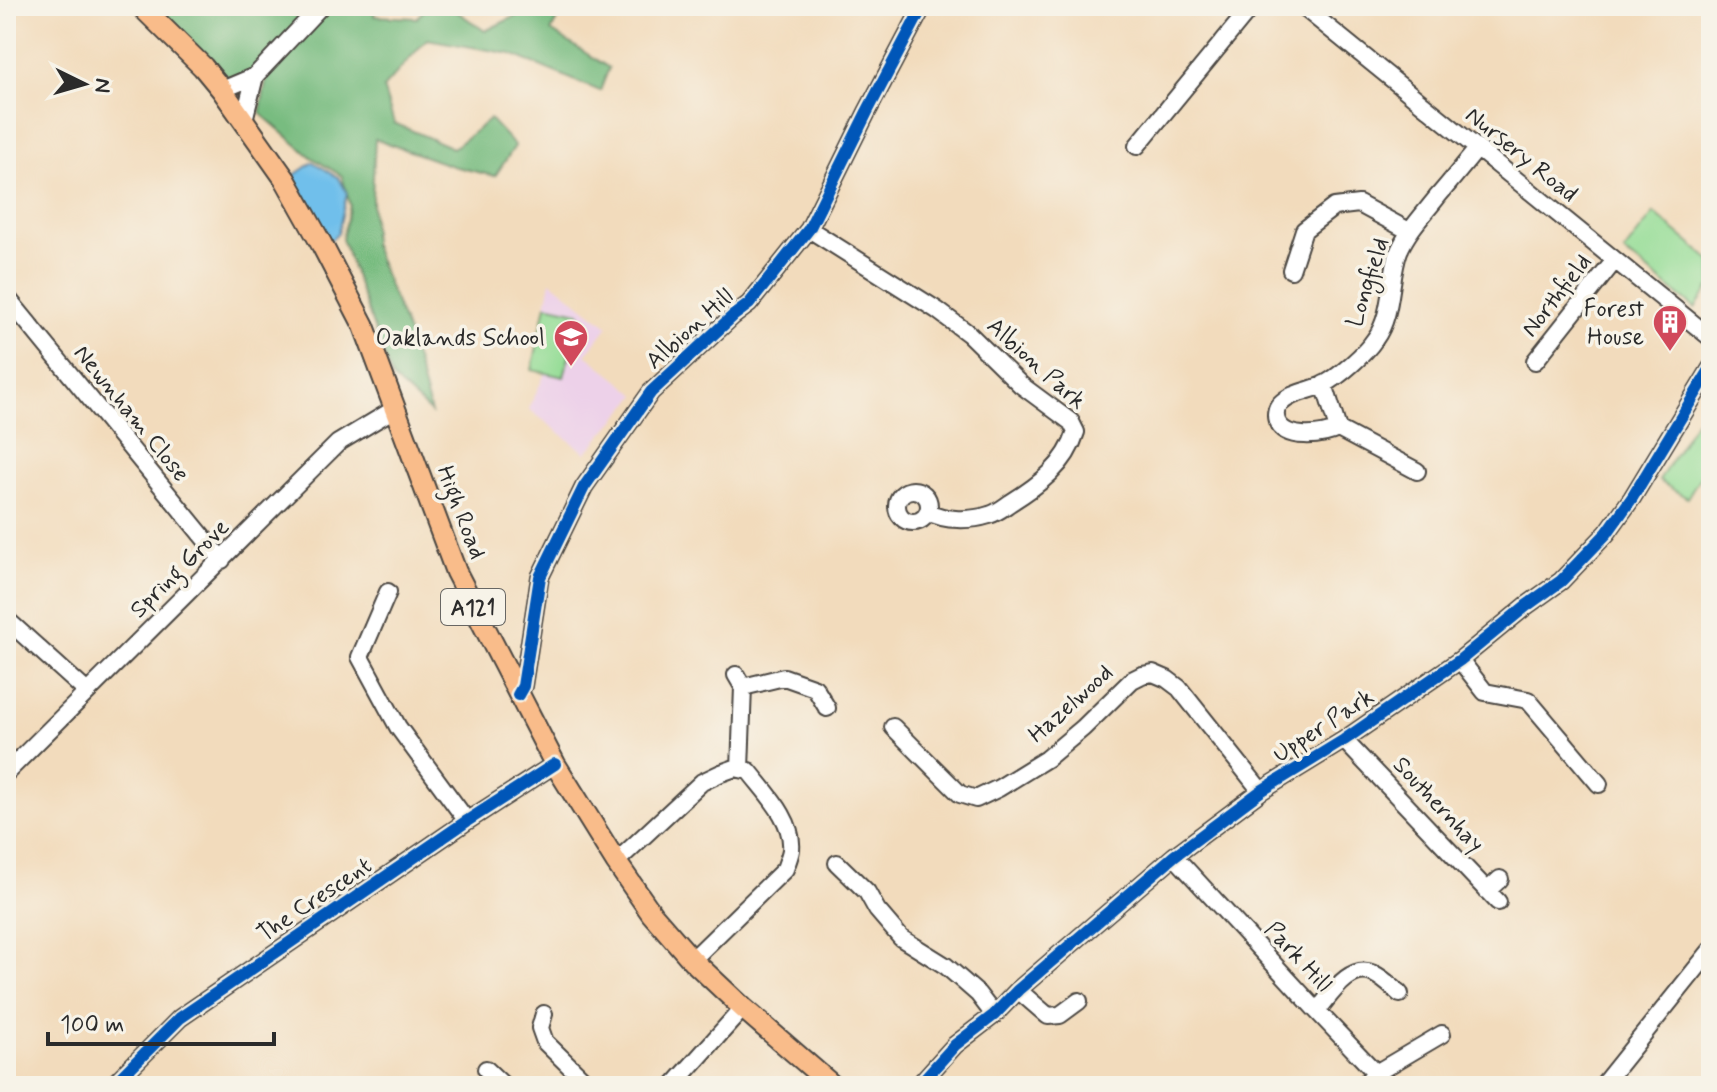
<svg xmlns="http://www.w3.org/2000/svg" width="1717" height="1092" viewBox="0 0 1717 1092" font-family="Mynerve,sans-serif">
<rect width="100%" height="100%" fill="#f7f3e8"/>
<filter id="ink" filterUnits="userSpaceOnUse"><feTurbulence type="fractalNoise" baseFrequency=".0125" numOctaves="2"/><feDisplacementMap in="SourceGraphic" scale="16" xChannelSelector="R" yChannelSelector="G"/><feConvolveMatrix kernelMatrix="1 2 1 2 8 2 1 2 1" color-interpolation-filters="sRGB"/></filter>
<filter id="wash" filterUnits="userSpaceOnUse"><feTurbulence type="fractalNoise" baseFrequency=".006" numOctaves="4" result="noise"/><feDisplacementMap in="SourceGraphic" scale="32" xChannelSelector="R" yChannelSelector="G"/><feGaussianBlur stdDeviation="1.8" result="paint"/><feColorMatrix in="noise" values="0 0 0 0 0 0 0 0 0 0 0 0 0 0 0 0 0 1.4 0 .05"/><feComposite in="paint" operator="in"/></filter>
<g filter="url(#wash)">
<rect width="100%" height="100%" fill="#f2dbbc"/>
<path fill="#edd1e9" d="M 551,281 L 608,326 L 586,355 L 637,395 L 586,453 L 529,409 L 547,369 L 534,366 Z"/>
<path fill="#96dd97" stroke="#608461" stroke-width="2" d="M 1654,213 L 1711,261 L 1711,285 L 1695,308 L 1624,252 Z
M 546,305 L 578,312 L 586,324 L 570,352 L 564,377 L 532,370 Z
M 1696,420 L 1711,429 L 1711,459 L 1687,498 L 1659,481 Z"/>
<path fill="#78bc80" stroke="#527456" stroke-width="2" d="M 148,6 L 376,6 L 374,16 L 417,18 L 427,6 L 449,6 L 485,31 L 520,14 L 524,6 L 564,6 L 551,31 L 609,68 L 600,91 L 511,54 L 427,39 L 383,88 L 394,123 L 453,148 L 490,119 L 515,146 L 495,176 L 452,166 L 375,139 L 372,198 L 373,246 L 410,339 L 431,413 L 392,378 L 342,239 L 350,205 L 342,176 L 311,157 L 260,113 L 268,72 C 253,73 237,81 221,78 Z"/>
<path fill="#70bfeb" stroke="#4e758b" stroke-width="2" d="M 313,162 L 339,178 L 347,193 L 338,233 L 329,242 L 293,176 Z"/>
</g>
<g filter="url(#ink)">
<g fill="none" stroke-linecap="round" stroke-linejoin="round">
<g stroke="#494541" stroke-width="20">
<path id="minor" d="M 1302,6 L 1711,338
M 222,90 L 255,76
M 244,120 L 255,76 L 321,6
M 1137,146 L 1252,6
M 809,229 L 937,310 L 969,334 L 1021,385 L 1071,422 L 1076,432 C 1066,465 1039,485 1010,503 C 1004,507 997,513 989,515 C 970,521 946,521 928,512
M 1291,270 L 1304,230 L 1334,207 L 1359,204 L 1409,231
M 6,296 L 222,560
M 1535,361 L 1615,260
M 1324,384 L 1338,429
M 1417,471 L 1338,429 C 1323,436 1285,441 1277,421 C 1275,415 1276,408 1280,404 C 1291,392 1311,391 1325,384 C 1341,375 1365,354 1375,339 C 1393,315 1389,279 1399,251 C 1408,230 1424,214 1438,196 C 1451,181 1464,165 1477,149
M897 506a16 16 0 1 1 32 0a16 16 0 1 1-32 0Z
M 388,592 L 360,657 L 398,727 L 467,821
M 6,619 L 87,692
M 1460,660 L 1485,692 L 1528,700 L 1599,784
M 736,675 L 743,687 L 740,769
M 743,687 L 784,677 L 815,688 L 827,708
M 518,695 L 523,686 L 540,577 L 584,487 L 651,392 L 733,316 L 749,304 L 809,229 L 867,112 L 923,6
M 893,727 L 960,794 L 976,799 L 999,788 L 1046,759 L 1083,728 L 1132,680 L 1142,675 L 1153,673 L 1167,679 L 1179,688 L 1261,791
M 1344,740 L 1498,902
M 6,773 L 338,443 L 396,408
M 1174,856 L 1317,1011 L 1376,1073 L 1362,1086
M 616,862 L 702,782 L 721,773 L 735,768 L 749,771 C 766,793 794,820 791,850 C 790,856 787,863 785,869 L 692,960
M 837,863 L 867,892 L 877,910 L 901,938 L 946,966 L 978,994 L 994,1015
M 1487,891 L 1500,879
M 1018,990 L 1048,1016 L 1060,1015 L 1079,1001
M 1317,1011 C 1330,996 1350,962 1374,974 C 1383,978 1392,987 1400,994
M 544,1014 L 540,1028 L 545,1042 L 590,1086
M 486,1069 L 504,1086
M 1376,1073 L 1442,1034
M 112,1086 L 180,1018 L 467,821 L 555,764
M 673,1086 L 743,1008
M 918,1086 L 955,1045 L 994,1015 L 1018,990 L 1174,856 L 1261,791 L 1344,740 L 1460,660 L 1526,606 L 1561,581 L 1607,533 L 1632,498 L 1711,368
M 1602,1086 L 1711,950"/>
</g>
<g stroke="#494541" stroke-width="24">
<path id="major" d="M 141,6 L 203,67 L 222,90 L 285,179 L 322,245 L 364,326 L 456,572 L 555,764 L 616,862 L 652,914 L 692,960 L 743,1008 L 833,1086"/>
</g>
<use href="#minor" stroke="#fff" stroke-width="16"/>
<use href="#major" stroke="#f9bc8a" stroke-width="20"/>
<g stroke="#f7f3e8" stroke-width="17">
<path id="cycleway" d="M 518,695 L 523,686 L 540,577 L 584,487 L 651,392 L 733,316 L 749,304 L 809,229 L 867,112 L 923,6
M 112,1086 L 180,1018 L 467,821 L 555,764
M 918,1086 L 955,1045 L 994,1015 L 1018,990 L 1174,856 L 1261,791 L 1344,740 L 1460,660 L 1526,606 L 1561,581 L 1607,533 L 1632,498 L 1711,368"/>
</g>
<use href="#cycleway" stroke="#0057b8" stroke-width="12"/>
</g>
</g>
<defs>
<g id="building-pin" transform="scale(1.8)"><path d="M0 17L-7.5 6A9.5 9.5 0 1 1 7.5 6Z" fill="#d1495b" stroke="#f7f3e8"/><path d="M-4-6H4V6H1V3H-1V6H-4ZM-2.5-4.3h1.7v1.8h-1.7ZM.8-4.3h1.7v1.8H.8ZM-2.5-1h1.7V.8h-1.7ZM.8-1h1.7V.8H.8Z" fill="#fff"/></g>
<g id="school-pin" transform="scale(1.8)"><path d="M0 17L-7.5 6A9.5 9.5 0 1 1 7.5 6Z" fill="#d1495b" stroke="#f7f3e8"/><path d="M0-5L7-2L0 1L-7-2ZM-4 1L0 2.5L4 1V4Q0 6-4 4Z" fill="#fff"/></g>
</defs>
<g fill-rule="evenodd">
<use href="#building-pin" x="1670" y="322"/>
<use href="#school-pin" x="571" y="337"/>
</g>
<g text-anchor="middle" stroke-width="7" stroke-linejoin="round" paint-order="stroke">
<rect fill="#f7f3e8" stroke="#686764" stroke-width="2" x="441" y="589" width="64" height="36" rx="6"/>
<g font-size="22" font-weight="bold" fill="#2b2b2b">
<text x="473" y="615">A121</text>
</g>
<g font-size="24" fill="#2b2b2b" stroke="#f7f3e8">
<text transform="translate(1522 154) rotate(39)" y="8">Nursery Road</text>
<text transform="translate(1367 282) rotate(-72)" y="8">Longfield</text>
<text transform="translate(1556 295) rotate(-52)" y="8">Northfield</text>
<text transform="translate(689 328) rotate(-42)" y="8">Albion Hill</text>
<text transform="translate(1037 363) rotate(42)" y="8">Albion Park</text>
<text transform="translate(132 413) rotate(51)" y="8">Newnham Close</text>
<text transform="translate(462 512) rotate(69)" y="8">High Road</text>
<text transform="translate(179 568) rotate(-45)" y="8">Spring Grove</text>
<text transform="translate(1070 703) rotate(-42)" y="8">Hazelwood</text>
<text transform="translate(1323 725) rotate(-33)" y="8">Upper Park</text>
<text transform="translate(1439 804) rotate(47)" y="8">Southernhay</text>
<text transform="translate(314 899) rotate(-34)" y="8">The Crescent</text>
<text transform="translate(1299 956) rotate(47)" y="8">Park Hill</text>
</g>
<g font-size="24" fill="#2b2b2b" stroke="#f7f3e8" text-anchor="end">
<text x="1644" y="316">Forest<tspan x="1644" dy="28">House</tspan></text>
<text x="545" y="345">Oaklands School</text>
</g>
</g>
<rect width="1717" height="1092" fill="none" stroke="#f7f3e8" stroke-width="32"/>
<g transform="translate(84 84) rotate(95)" stroke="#f7f3e8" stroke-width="6" paint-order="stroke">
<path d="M0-6L14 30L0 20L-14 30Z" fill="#2b2b2b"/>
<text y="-12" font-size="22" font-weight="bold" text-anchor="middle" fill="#2b2b2b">N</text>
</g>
<path d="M48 1032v12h226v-12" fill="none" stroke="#2b2b2b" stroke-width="4"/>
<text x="60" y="1032" font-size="24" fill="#2b2b2b" stroke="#f7f3e8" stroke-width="6" paint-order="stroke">100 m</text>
</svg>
